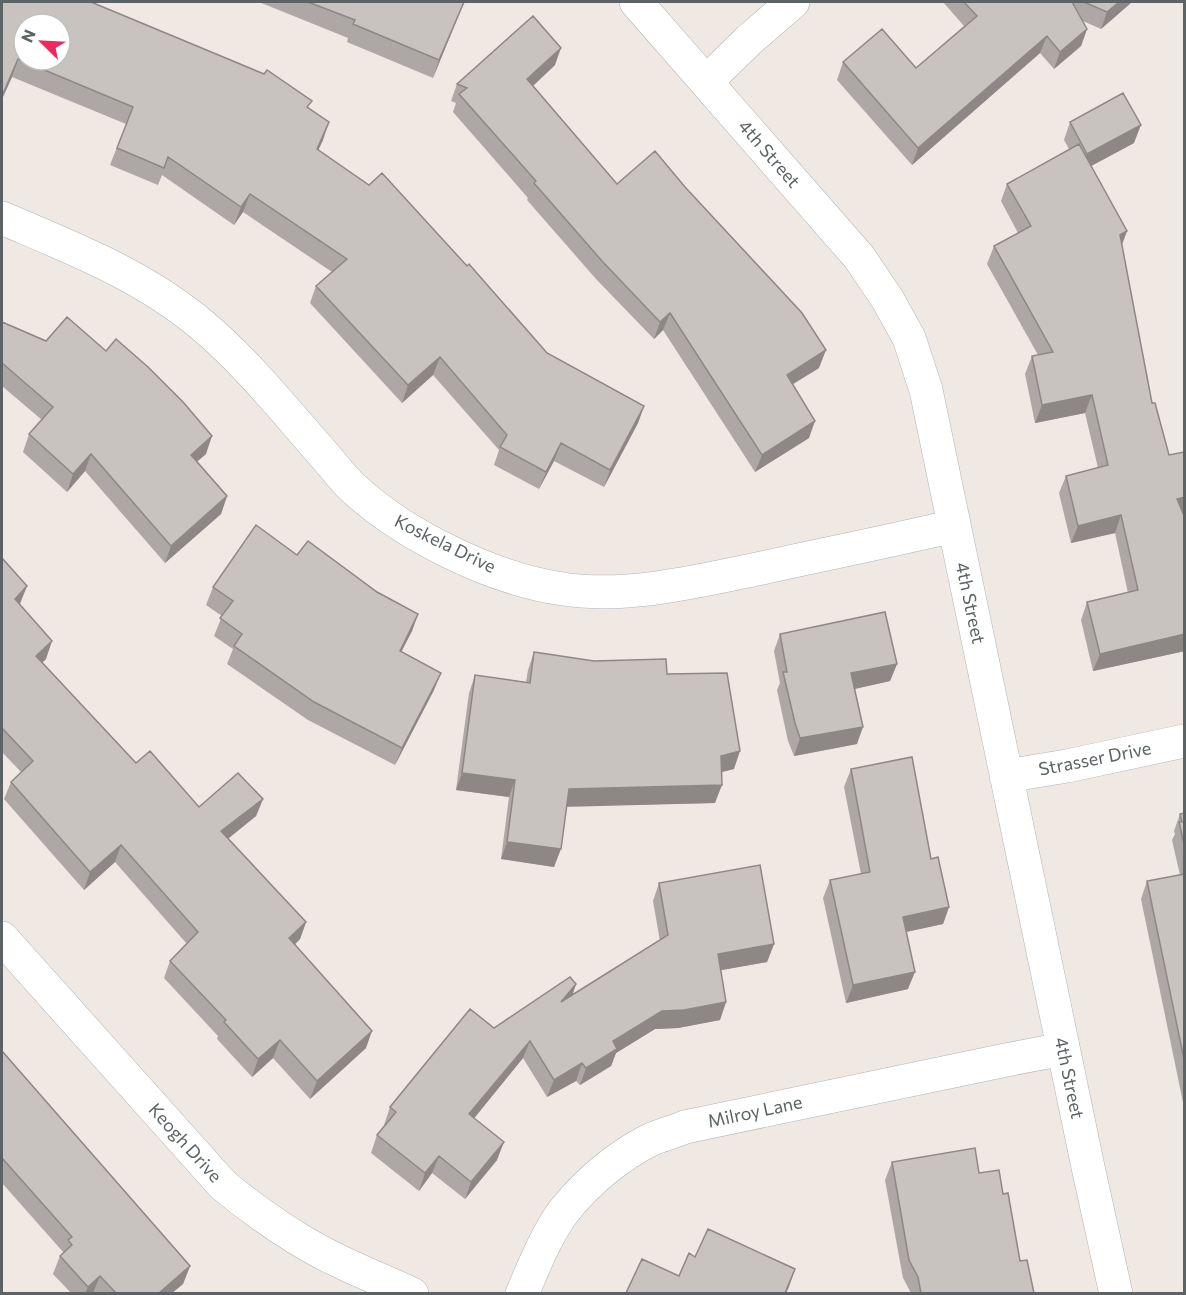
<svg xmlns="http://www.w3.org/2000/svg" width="1186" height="1295" viewBox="0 0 1186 1295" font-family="Commissioner,sans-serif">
<rect width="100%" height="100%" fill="#efe8e3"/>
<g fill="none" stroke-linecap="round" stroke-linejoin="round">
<g stroke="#afb5b6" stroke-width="34">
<path id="minor" d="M 636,2 L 859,257 L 888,300 L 909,338 L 926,390 L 1088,1167 L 1116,1294
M 706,82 L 749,40 L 793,2
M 2,218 C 72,248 143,275 202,325 C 245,361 281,406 318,448 C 329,460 339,474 350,485 C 401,534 492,579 563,589 C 626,599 700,581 762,568 C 826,554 890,541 954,526
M 1006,776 L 1067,766 L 1184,741
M 2,938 L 223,1185 C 246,1204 269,1221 295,1237 C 331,1260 373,1276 412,1294
M 522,1294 C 534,1266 546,1235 564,1211 C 587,1182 618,1156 650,1140 C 661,1135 674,1132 685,1127 L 1006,1060 L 1063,1049"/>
</g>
<use href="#minor" stroke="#fff" stroke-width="33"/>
</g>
<path fill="#ada8a5" d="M 2,2 L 91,3 L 309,108 L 323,140 L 318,150 L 547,353 L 644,406 L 638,423 L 604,487 L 554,461 L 539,489 L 494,465 L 499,450 L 433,375 L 402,403 L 310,303 L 316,286 L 332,272 L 243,212 L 234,225 L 162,175 L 158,185 L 110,165 L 126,124 L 12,77 L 2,99 Z
M 259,2 L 464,2 L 433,78 L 347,42 L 348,38 Z
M 943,2 L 1132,2 L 1101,29 L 1083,21 L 1087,29 L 1081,46 L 1054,69 L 1040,53 L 912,165 L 837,80 L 843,62 L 916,68 L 964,26 Z
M 555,65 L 533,86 L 617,184 L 819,368 L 793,384 L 809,438 L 755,472 L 663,330 L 654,339 L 596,279 L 527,200 L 528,198 L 453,112 L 456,103 L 451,101 L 457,84 Z
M 1070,122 L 1134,143 L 1091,166 L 1127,231 L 1122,245 L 1152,403 L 1185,518 L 1185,651 L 1093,671 L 1081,620 L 1087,602 L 1128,593 L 1115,533 L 1071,543 L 1059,493 L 1066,476 L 1098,468 L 1085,413 L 1035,423 L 1025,374 L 1032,356 L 1038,355 L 987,264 L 994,246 L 1018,233 L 1001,201 L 1007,184 L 1069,149 L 1064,140 Z
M 2,322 L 206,454 L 197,461 L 227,496 L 221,514 L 165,563 L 85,471 L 67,492 L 23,452 L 29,434 L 42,420 L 2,386 Z
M 297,555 L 377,592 L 418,614 L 412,631 L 401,652 L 434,690 L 395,765 L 308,720 L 227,664 L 233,649 L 214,636 L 222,616 L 206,605 L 213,587 Z
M 2,558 L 27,586 L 20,604 L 46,659 L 42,663 L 136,763 L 199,807 L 263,799 L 256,816 L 228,839 L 306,922 L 300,939 L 295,944 L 366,1048 L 310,1099 L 273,1058 L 252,1077 L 217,1039 L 218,1036 L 164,978 L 170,961 L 187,944 L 115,862 L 84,890 L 4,799 L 11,782 L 21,772 L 2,752 Z
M 780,634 L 897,664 L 890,681 L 855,689 L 857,744 L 794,756 L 788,741 L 777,690 L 780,683 L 774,651 Z
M 534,652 L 667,674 L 734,769 L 721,772 L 715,803 L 566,806 L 554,867 L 501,859 L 509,797 L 456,790 L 469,693 L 475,675 L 526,682 L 528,670 Z
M 851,769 L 931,859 L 949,907 L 943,924 L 906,932 L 908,989 L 846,1003 L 823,898 L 830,880 L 861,874 L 844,787 Z
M 1185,813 L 1185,1112 L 1141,899 L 1147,881 L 1180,875 L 1172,840 L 1175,834 L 1174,831 L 1180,814 Z
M 659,883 L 774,944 L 767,962 L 721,970 L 726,1002 L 720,1020 L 678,1028 L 655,1029 L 616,1053 L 611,1066 L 580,1085 L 576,1081 L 547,1097 L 523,1058 L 474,1118 L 497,1160 L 465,1199 L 432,1173 L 419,1191 L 371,1153 L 377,1135 L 385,1126 L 384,1125 L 390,1107 L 494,1028 L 576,984 L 572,996 L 660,941 L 653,901 Z
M 2,1051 L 190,1266 L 183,1284 L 172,1293 L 71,1293 L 53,1274 L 60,1256 L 64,1253 L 2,1183 Z
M 892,1162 L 979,1173 L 1003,1194 L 1020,1261 L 1034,1293 L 911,1293 L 903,1278 L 885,1180 Z"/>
<path fill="#8d8886" d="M 464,2 L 433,78 L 439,60 Z
M 1119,2 L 1132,2 L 1101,29 L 1107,12 Z
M 1087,29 L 1081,46 L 1054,69 L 1060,52 Z
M 1047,36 L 1040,53 L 912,165 L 918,148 Z
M 561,48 L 555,65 L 521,97 L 527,79 Z
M 18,59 L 12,77 L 2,99 L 2,96 Z
M 329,122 L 323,140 L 311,166 L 317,149 Z
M 1141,125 L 1134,143 L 1080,172 L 1087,154 Z
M 250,194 L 243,212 L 234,225 L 241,207 Z
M 1127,231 L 1120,249 L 1120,235 Z
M 670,313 L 663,330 L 654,339 L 660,322 Z
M 826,350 L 819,368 L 780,392 L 787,375 Z
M 440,357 L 433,375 L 402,403 L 408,385 Z
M 1092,395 L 1085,413 L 1035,423 L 1042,405 Z
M 644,406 L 638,423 L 604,487 L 610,470 Z
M 815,421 L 809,438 L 755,472 L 762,455 Z
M 212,436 L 206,454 L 185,472 L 191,455 Z
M 561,443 L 554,461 L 539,489 L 546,472 Z
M 91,454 L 85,471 L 67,492 L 73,474 Z
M 227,496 L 221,514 L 165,563 L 171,546 Z
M 1185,497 L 1185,513 L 1171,517 L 1177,499 Z
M 1121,515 L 1115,533 L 1071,543 L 1078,526 Z
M 27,586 L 20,603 L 9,616 L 15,599 Z
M 418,614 L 412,631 L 393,668 L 400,651 Z
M 1185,634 L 1185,651 L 1093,671 L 1100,654 Z
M 52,641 L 46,659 L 30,674 L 36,656 Z
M 897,664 L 890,681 L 845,691 L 851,673 Z
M 441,673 L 434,690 L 395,765 L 402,748 Z
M 863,727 L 857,744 L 794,756 L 800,738 Z
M 740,751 L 734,769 L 714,774 L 721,756 Z
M 462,773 L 515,780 L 509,797 L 456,790 Z
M 722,785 L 715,803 L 562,807 L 569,789 Z
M 263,799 L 256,816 L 215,849 L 221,831 Z
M 507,842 L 561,849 L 554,867 L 501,859 Z
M 121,845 L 115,862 L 84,890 L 90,872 Z
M 949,907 L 943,924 L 896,934 L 903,917 Z
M 306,922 L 300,939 L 283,956 L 289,938 Z
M 774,944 L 767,962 L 711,972 L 718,954 Z
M 915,972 L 908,989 L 846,1003 L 853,985 Z
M 576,984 L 570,1002 L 561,1002 Z
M 726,1002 L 720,1020 L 678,1028 L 655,1029 L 616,1053 L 611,1066 L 580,1085 L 586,1068 L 613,1041 L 662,1011 Z
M 372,1031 L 366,1048 L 310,1099 L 317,1081 Z
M 280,1040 L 273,1058 L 252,1077 L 258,1059 Z
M 530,1041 L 523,1058 L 463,1132 L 469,1114 Z
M 582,1063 L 576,1081 L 547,1097 L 554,1080 Z
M 504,1142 L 497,1160 L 465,1199 L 471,1182 Z
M 439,1156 L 432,1173 L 419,1191 L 425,1173 Z
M 190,1266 L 183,1284 L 172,1293 L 159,1293 Z
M 795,1269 L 789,1287 L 786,1293 L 785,1293 Z
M 100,1276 L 93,1293 L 85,1293 L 88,1287 Z"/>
<path fill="#c9c3c0" stroke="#8d8886" stroke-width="1.5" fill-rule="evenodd" d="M 2,2 L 92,2 L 91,2 L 264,74 L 267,70 L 312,101 L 307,107 L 329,122 L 317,149 L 369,185 L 382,173 L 467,266 L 469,264 L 547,353 L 644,406 L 610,470 L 561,443 L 546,472 L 500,447 L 507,435 L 440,357 L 408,385 L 316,286 L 347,259 L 250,194 L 241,207 L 168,157 L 164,168 L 117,148 L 133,107 L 18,59 L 2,96 ZM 24,24 L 60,24 L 60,60 L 24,60 Z
M 308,2 L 464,2 L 439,60 L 353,24 L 355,20 Z
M 964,2 L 1072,2 L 1087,29 L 1060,52 L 1047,36 L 918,148 L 843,62 L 882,29 L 916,68 L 977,16 Z
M 1084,2 L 1119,2 L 1107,12 Z
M 533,16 L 561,48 L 527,79 L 617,184 L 655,151 L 685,187 L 802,313 L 826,350 L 787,375 L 815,421 L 762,455 L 670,313 L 660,322 L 602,261 L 534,183 L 536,181 L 459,94 L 467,88 L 457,84 Z
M 1123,93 L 1141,125 L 1087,154 L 1070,122 Z
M 1079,144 L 1127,231 L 1120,235 L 1152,403 L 1155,403 L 1169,455 L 1184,452 L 1185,455 L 1185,497 L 1177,499 L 1185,518 L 1185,634 L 1100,654 L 1087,602 L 1138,590 L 1121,515 L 1078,526 L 1066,476 L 1108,465 L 1092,395 L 1042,405 L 1032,356 L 1053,352 L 994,246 L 1031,226 L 1007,184 Z
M 67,317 L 106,351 L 116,339 L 148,367 L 183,402 L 212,436 L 191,455 L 227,496 L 171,546 L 91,454 L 73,474 L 29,434 L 53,407 L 2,363 L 2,322 L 46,341 Z
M 256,525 L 297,555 L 308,541 L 377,592 L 418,614 L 400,651 L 441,673 L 402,748 L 314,702 L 234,646 L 242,634 L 220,618 L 233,601 L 213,587 Z
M 2,558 L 27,586 L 15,599 L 52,641 L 36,656 L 136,763 L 150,751 L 199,807 L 238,773 L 263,799 L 221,831 L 306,922 L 289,938 L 372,1031 L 317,1081 L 280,1040 L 258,1059 L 224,1022 L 226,1020 L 170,961 L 198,932 L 121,845 L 90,872 L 11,782 L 33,761 L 2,728 Z
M 885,612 L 897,664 L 851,673 L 863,727 L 800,738 L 795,723 L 783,672 L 787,672 L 780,634 Z
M 534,652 L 594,661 L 666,659 L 667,674 L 727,673 L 740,751 L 721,756 L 722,785 L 569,789 L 561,849 L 507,842 L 515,780 L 462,773 L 475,675 L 530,683 Z
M 912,757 L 931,859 L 938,857 L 949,907 L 903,917 L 915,972 L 853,985 L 830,880 L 870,872 L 851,769 Z
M 1185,813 L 1185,849 L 1179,822 L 1182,822 L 1180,814 Z
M 760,865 L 774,944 L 718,954 L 726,1002 L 684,1010 L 662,1011 L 613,1041 L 617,1049 L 586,1068 L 582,1063 L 554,1080 L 530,1041 L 469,1114 L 504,1142 L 471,1182 L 439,1156 L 425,1173 L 377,1135 L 396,1112 L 390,1107 L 470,1009 L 494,1028 L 570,977 L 576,984 L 561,1002 L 668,935 L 659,883 Z
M 1185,874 L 1185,1064 L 1147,881 Z
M 2,1051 L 190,1266 L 159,1293 L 116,1293 L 100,1276 L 88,1287 L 60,1256 L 72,1245 L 68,1240 L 72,1237 L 2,1158 Z
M 975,1148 L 979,1173 L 999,1170 L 1003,1194 L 1008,1193 L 1020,1261 L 1027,1260 L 1034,1293 L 921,1293 L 918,1277 L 909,1260 L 892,1162 Z
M 708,1229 L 795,1269 L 785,1293 L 626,1293 L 642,1259 L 679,1276 L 689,1253 L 695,1257 Z"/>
<g text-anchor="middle" stroke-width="4.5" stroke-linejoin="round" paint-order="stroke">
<g font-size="18" fill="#5b6364" stroke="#fff">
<text transform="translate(769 154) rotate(49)" y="6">4th Street</text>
<text transform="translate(445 544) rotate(26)" y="6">Koskela Drive</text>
<text transform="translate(970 603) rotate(78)" y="6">4th Street</text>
<text transform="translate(1095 759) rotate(-11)" y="6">Strasser Drive</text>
<text transform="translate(1069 1078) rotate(78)" y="6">4th Street</text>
<text transform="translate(755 1112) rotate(-12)" y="6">Milroy Lane</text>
<text transform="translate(185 1143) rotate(48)" y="6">Keogh Drive</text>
</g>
</g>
<rect width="1186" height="1295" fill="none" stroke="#5b6364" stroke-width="6"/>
<g transform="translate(42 42) rotate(294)"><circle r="28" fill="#ffffff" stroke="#bdc1c1" stroke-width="1.5"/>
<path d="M0-4.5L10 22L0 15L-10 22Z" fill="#ee295f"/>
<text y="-9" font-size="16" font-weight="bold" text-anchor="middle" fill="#5b6364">N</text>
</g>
</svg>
